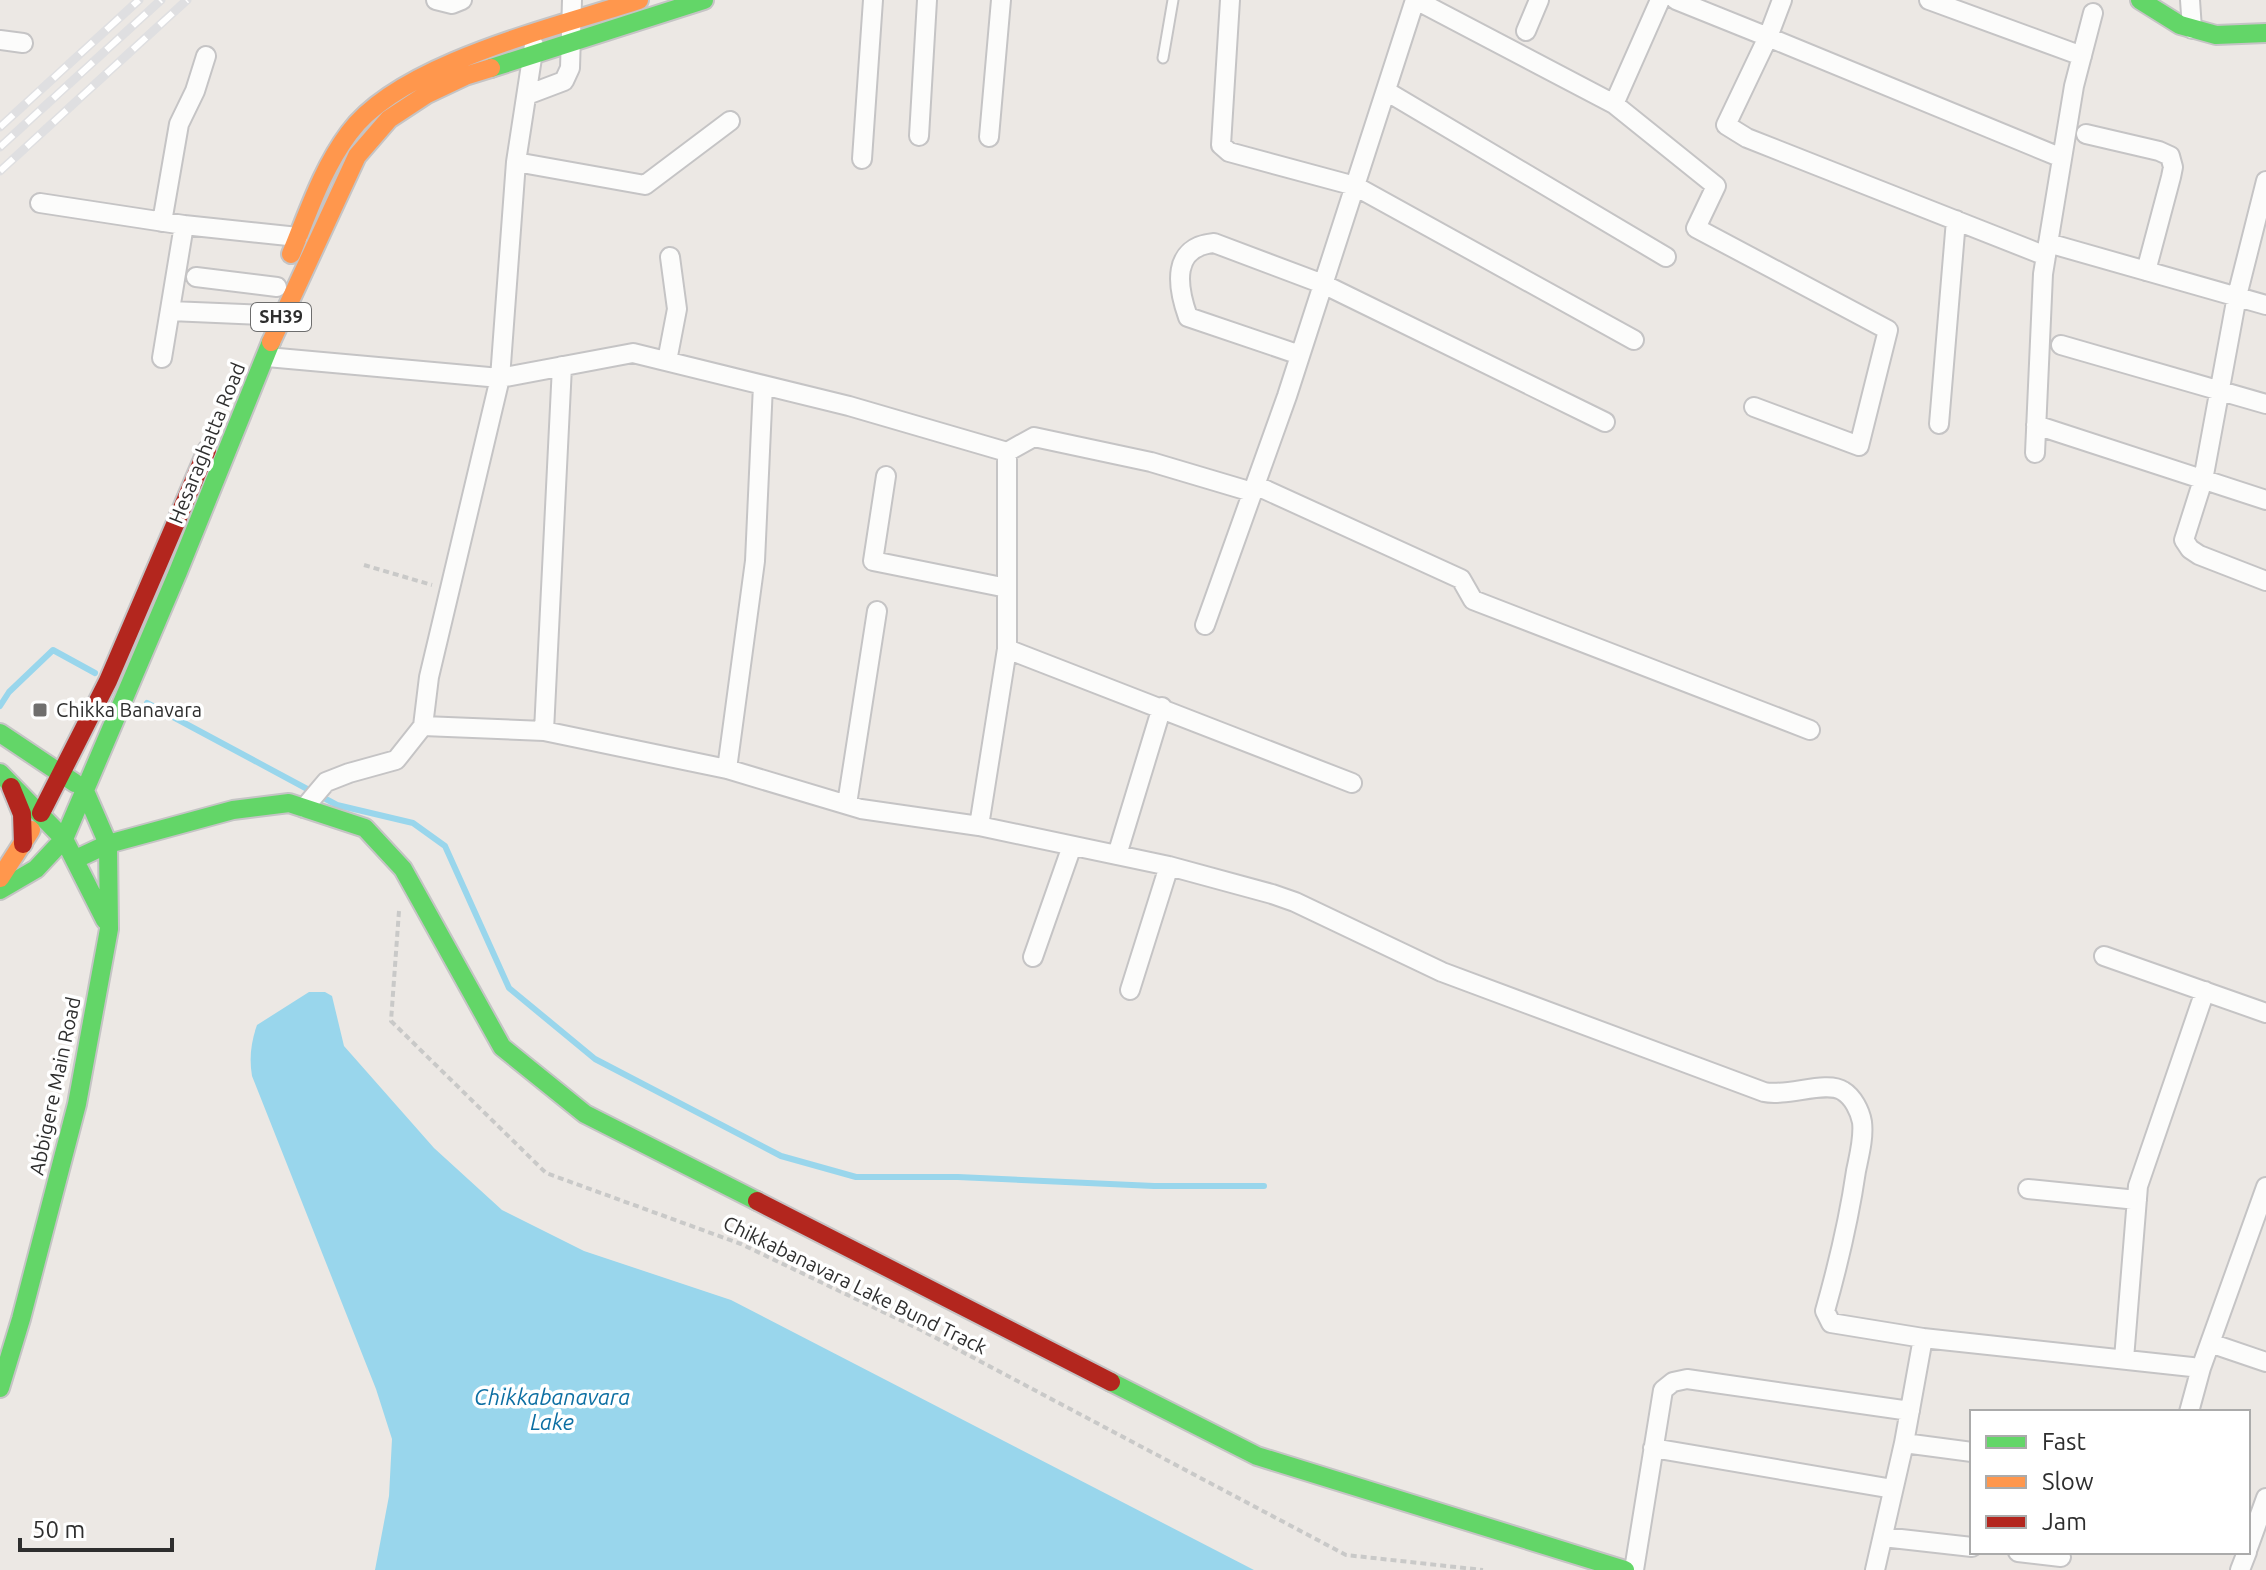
<svg xmlns="http://www.w3.org/2000/svg" width="2266" height="1570" viewBox="0 0 2266 1570" font-family="Ubuntu,sans-serif">
<rect width="100%" height="100%" fill="#ece8e4"/>
<path fill="#99d6ec" d="M 309,992 L 325,992 L 332,996 L 344,1046 L 434,1148 L 502,1210 L 584,1251 L 731,1300 L 1254,1570 L 375,1570 L 389,1496 L 392,1439 L 376,1389 L 252,1076 C 249,1058 251,1042 257,1025 Z"/>
<g fill="none" stroke-linecap="round" stroke-linejoin="round">
<path stroke="#99d6ec" stroke-width="6" d="M 147,703 L 337,805 L 413,823 L 445,846 L 509,988 L 595,1059 L 781,1156 L 856,1177 L 958,1177 L 1154,1186 L 1264,1186
M 0,706 L 9,692 L 53,650 L 95,673"/>
<g stroke="#c5c4c5" stroke-width="13">
<path id="lane" d="M 1163,58 L 1173,0"/>
</g>
<g stroke="#c5c4c5" stroke-width="22">
<path id="street" d="M 436,0 L 452,4 L 462,0
M 1230,0 L 1221,145 L 1229,152 L 1355,186 L 1634,340
M 1416,0 L 1614,104 L 1660,0
M 1676,0 L 1768,37 L 1782,0
M 1929,0 L 2082,56
M 2190,0 L 2192,29
M 1526,31 L 1539,0
M 0,40 L 23,43
M 534,45 L 516,162 L 500,378 L 633,353 L 849,406 L 1007,452 L 1007,649 L 979,826
M 1386,91 L 1666,257
M 527,95 L 564,81 L 570,68 L 572,0
M 1614,104 L 1716,186 L 1696,228 L 1888,330 L 1859,446 L 1754,407
M 2086,134 L 2159,151 L 2170,156 L 2173,167 L 2171,177 L 2146,271
M 919,136 L 927,0
M 989,137 L 1001,0
M 862,159 L 873,0
M 516,162 L 645,185 L 730,121
M 2266,181 L 2237,296 L 2203,480 L 2184,540 L 2190,549 L 2199,555 L 2266,581
M 40,203 L 184,225 L 298,237
M 162,222 L 179,124 L 195,91 L 206,56
M 2048,243 L 2266,305
M 2046,256 L 1747,138 L 1726,125 L 1768,37 L 2062,158
M 196,277 L 277,287
M 170,311 L 265,315
M 2061,345 L 2266,404
M 1300,355 L 1188,317 C 1177,286 1171,247 1214,243 L 1323,284 L 1605,422
M 267,357 L 500,378 L 429,677 L 423,726 L 544,731 L 727,769 L 861,809 L 979,826 L 1169,866 L 1272,894 L 1295,902 L 1442,972 L 1764,1092 C 1787,1097 1827,1080 1843,1091 C 1853,1097 1860,1111 1862,1122 C 1864,1138 1859,1156 1856,1171 C 1849,1219 1838,1265 1825,1311 L 1831,1323 L 1923,1338
M 162,358 L 184,225
M 667,361 L 677,309 L 670,257
M 1939,424 L 1956,220
M 2036,425 L 2266,500
M 1007,452 L 1034,437 L 1151,462 L 1252,492
M 2035,453 L 2043,274 L 2074,86 L 2093,13
M 886,476 L 873,561 L 1007,588
M 1255,485 L 1461,579 L 1473,600 L 1810,730
M 1205,625 L 1287,396 L 1415,0
M 1007,649 L 1352,783
M 544,731 L 562,366
M 727,769 L 755,561 L 763,385
M 847,804 L 877,611
M 304,808 L 326,782 L 349,773 L 396,760 L 423,726
M 1117,855 L 1162,707
M 2104,956 L 2266,1013
M 1033,957 L 1072,846
M 1130,990 L 1169,866
M 2028,1189 L 2137,1200
M 2210,1343 L 2266,1362
M 2124,1359 L 2138,1186 L 2205,991
M 2189,1412 L 2201,1368 L 2266,1187
M 1904,1443 L 1923,1338 L 2201,1368
M 1653,1448 L 1893,1489
M 1883,1537 L 1972,1547
M 2248,1548 L 2266,1498
M 2018,1552 L 2061,1557
M 1634,1570 L 1663,1390 L 1673,1382 L 1687,1379 L 1910,1411
M 1875,1570 L 1904,1443 L 1972,1452
M 2240,1570 L 2247,1552"/>
</g>
<g stroke="#c5c4c5" stroke-width="22">
<path id="fast" d="M 2140,0 L 2180,25 L 2216,35 L 2266,33
M 491,68 L 704,0
M 0,733 L 75,783
M 0,773 L 64,839 L 178,572 L 271,342
M 76,859 L 108,844 L 233,810 L 289,803 L 365,828 L 403,869 L 502,1047 L 585,1114 L 757,1201
M 0,890 L 36,869 L 64,839 L 105,920
M 1111,1382 L 1257,1456 L 1625,1570
M 0,1388 L 21,1319 L 77,1104 L 109,929 L 108,844 L 85,791"/>
</g>
<g stroke="#c5c4c5" stroke-width="22">
<path id="slow" d="M 291,254 C 308,213 322,169 349,133 C 400,63 557,27 639,0
M 271,342 L 357,156 L 389,119 L 427,94 L 465,76 L 491,68
M 0,878 L 31,830"/>
</g>
<g stroke="#c5c4c5" stroke-width="22">
<path id="jam" d="M 11,787 L 22,814 L 23,844
M 41,813 L 108,681 L 207,450
M 757,1201 L 1111,1382"/>
</g>
<path stroke="#c9c9c8" stroke-width="4" stroke-dasharray="6 4" stroke-linecap="butt" d="M 364,565 L 432,585
M 399,911 L 391,1021 L 546,1173 L 741,1244 L 921,1330 L 1346,1555 L 1483,1570"/>
<use href="#lane" stroke="#fcfcfb" stroke-width="9"/>
<use href="#street" stroke="#fcfcfb" stroke-width="18"/>
<use href="#fast" stroke="#63d668" stroke-width="18"/>
<use href="#slow" stroke="#ff974d" stroke-width="18"/>
<use href="#jam" stroke="#b3261e" stroke-width="18"/>
<g stroke="#dfdfe1" stroke-width="9">
<path id="rail" d="M 0,127 L 139,0
M 0,147 L 161,0
M 0,171 L 187,0"/>
</g>
<use href="#rail" stroke="#fff" stroke-width="6" stroke-dasharray="18" stroke-linecap="butt"/>
</g>
<rect fill="#706f6e" stroke="#fff" stroke-width="3" x="32" y="702" width="16" height="16" rx="4"/>
<g text-anchor="middle" stroke-width="7" stroke-linejoin="round" paint-order="stroke">
<rect fill="#fff" stroke="#6d6d6d" stroke-width="2" x="251" y="303" width="60" height="28" rx="6"/>
<g font-size="18" font-weight="bold" fill="#2e2e2e">
<text x="281" y="323">SH39</text>
</g>
<g font-size="20" fill="#2e2e2e" stroke="#fff">
<text transform="translate(207 443) rotate(-68)" y="7">Hesaraghatta Road</text>
<text transform="translate(55 1086) rotate(-78)" y="7">Abbigere Main Road</text>
<text transform="translate(855 1285) rotate(26)" y="7">Chikkabanavara Lake Bund Track</text>
</g>
<g font-size="20" fill="#2e2e2e" stroke="#fff" text-anchor="start">
<text x="56" y="717">Chikka Banavara</text>
</g>
<g font-size="22" font-style="italic" fill="#0d6fa3" stroke="#fff">
<text x="552" y="1405">Chikkabanavara<tspan x="552" dy="25">Lake</tspan></text>
</g>
</g>
<rect x="1970" y="1410" width="280" height="144" fill="#ffffff" stroke="#ababab" stroke-width="2"/>
<rect x="1986" y="1436" width="40" height="12" fill="#63d668" stroke="#ababab" stroke-width="2"/>
<text x="2042" y="1450" font-size="24" fill="#2e2e2e">Fast</text>
<rect x="1986" y="1476" width="40" height="12" fill="#ff974d" stroke="#ababab" stroke-width="2"/>
<text x="2042" y="1490" font-size="24" fill="#2e2e2e">Slow</text>
<rect x="1986" y="1516" width="40" height="12" fill="#b3261e" stroke="#ababab" stroke-width="2"/>
<text x="2042" y="1530" font-size="24" fill="#2e2e2e">Jam</text>
<path d="M20 1538v12h152v-12" fill="none" stroke="#2e2e2e" stroke-width="4"/>
<text x="32" y="1538" font-size="24" fill="#2e2e2e" stroke="#ffffff" stroke-width="6" paint-order="stroke">50 m</text>
</svg>
